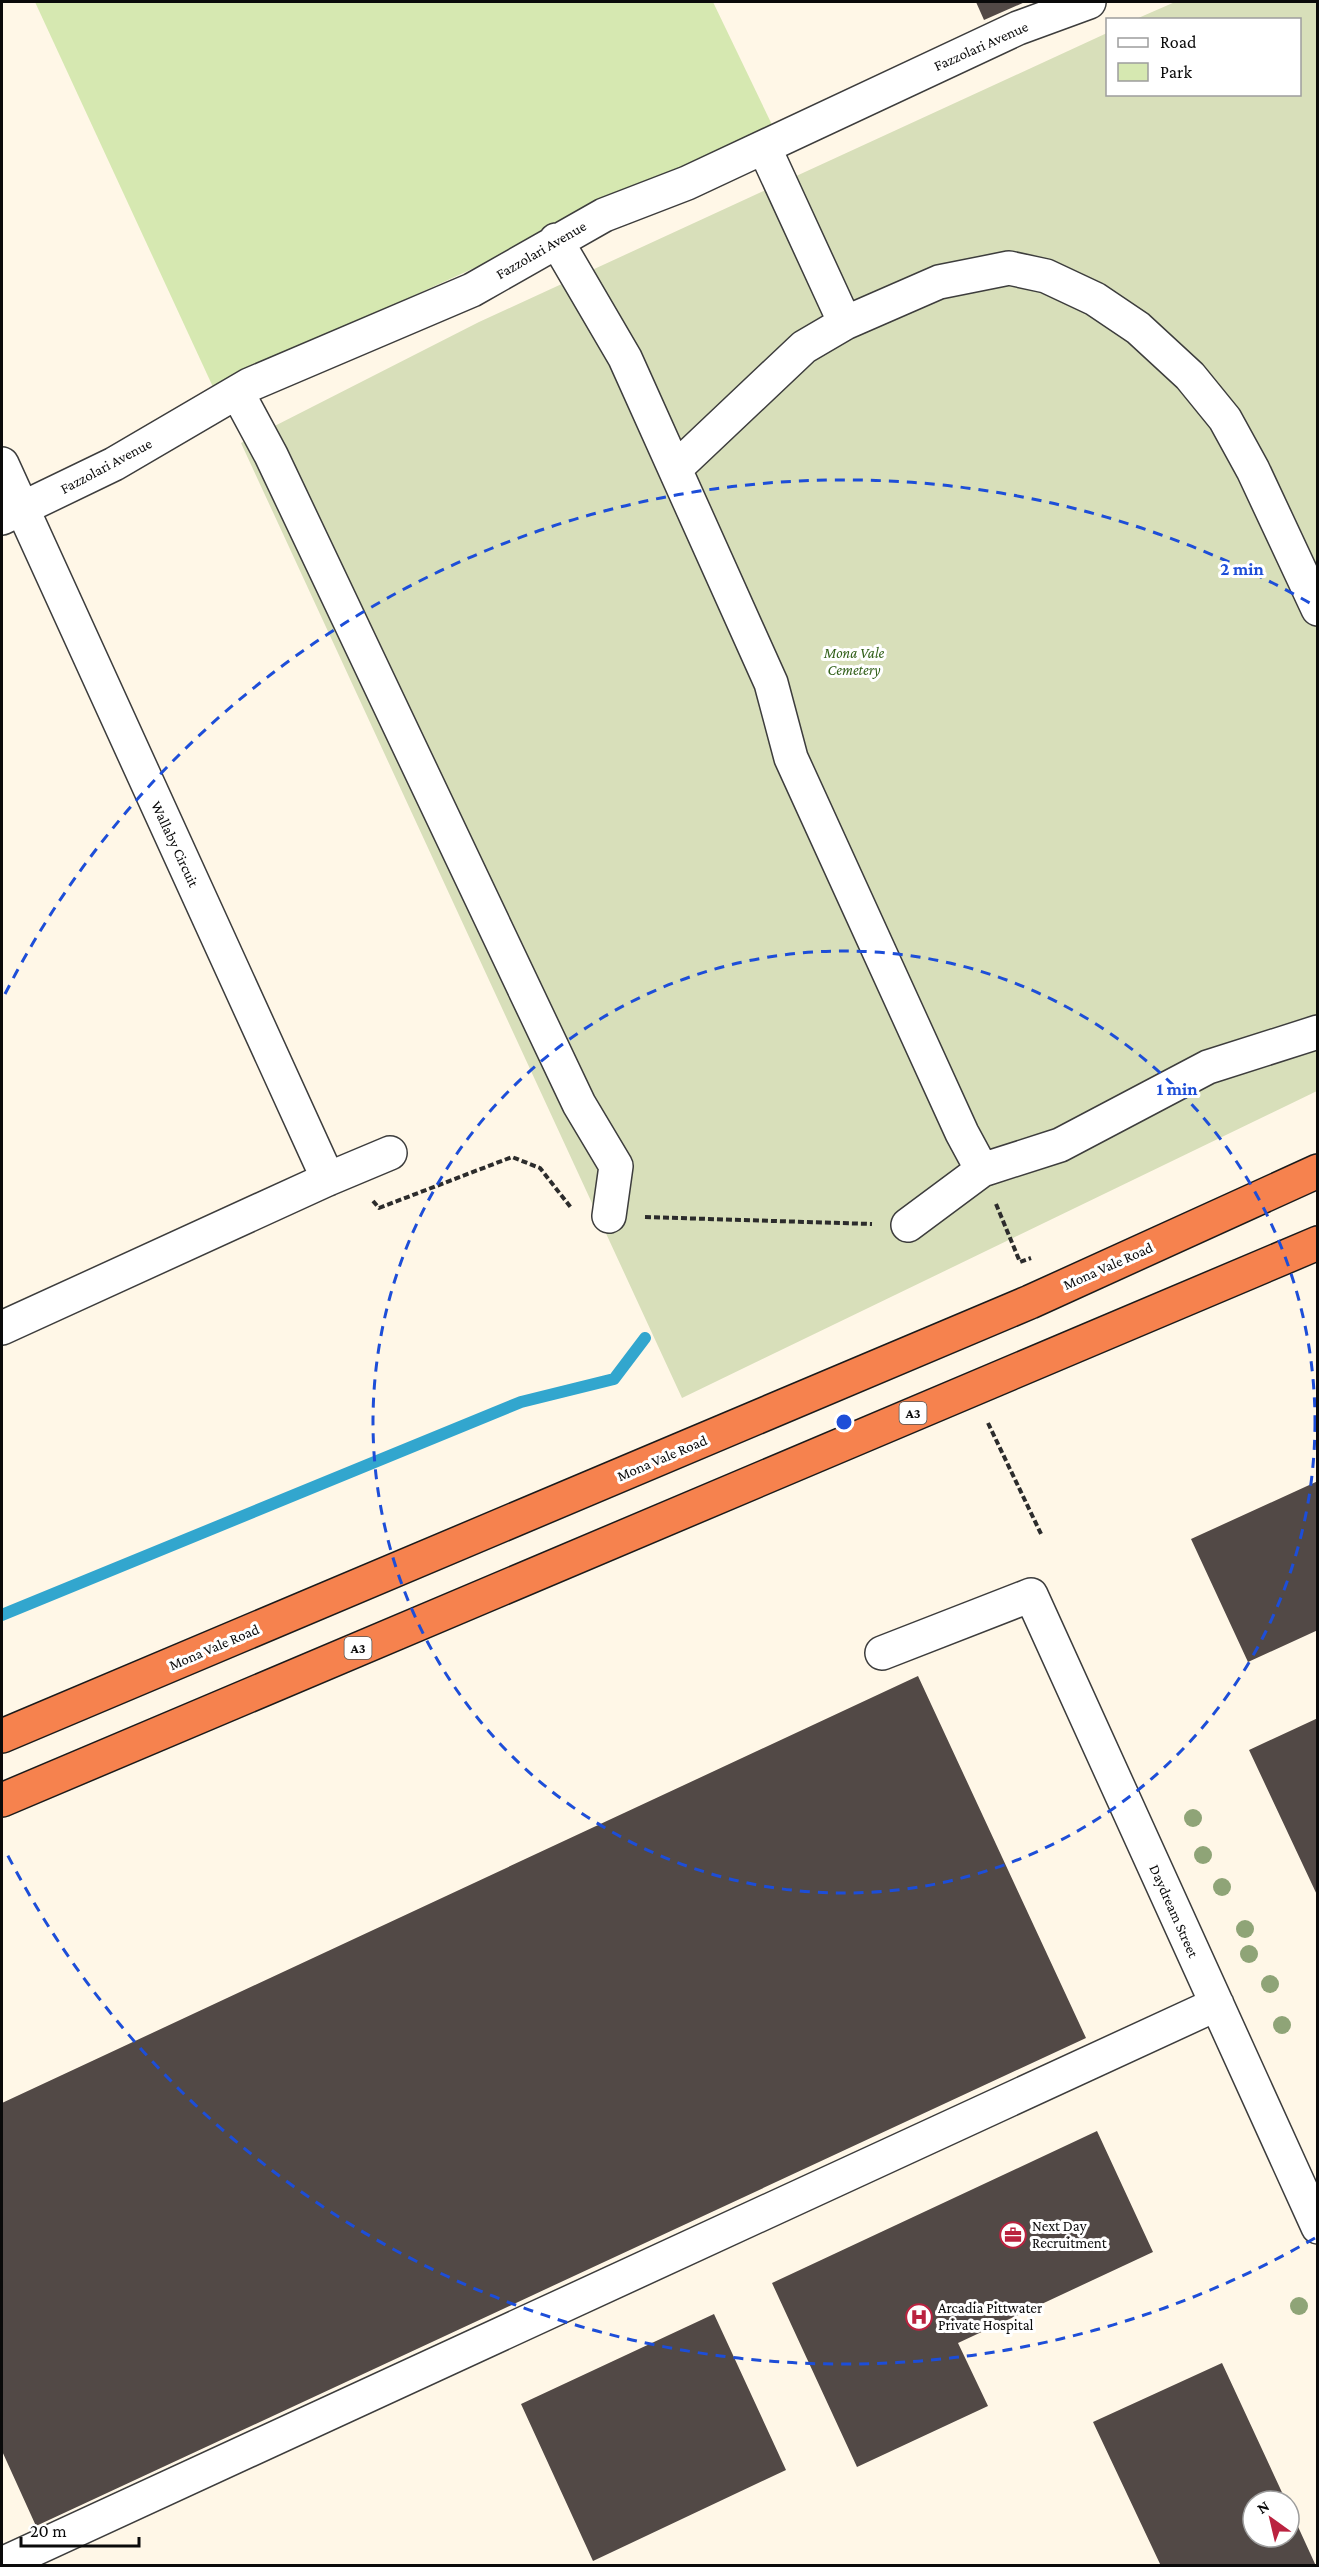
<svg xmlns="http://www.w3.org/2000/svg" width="1319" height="2567" viewBox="0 0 1319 2567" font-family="'Crimson Pro',serif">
<rect width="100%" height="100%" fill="#fff7e7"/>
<path fill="#d6e8b1" d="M 35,2 L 713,2 L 775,131 L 213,387 Z"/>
<path fill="#d8dfba" d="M 1175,2 L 1317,2 L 1317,1091 L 682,1398 L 241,443 L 479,322 L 1107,33 L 1108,94 L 1300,94 L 1300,20 L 1136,19 Z"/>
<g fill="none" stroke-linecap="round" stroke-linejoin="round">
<path stroke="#32a6ce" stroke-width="12" d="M 2,1615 L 521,1402 L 614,1379 L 645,1338"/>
</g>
<path fill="#524946" d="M 976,2 L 1025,2 L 984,20 Z
M 1318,1481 L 1318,1630 L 1248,1662 L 1191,1539 Z
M 918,1676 L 1086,2038 L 36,2526 L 2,2451 L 2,2103 Z
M 1318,1718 L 1318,1897 L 1249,1750 Z
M 1097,2131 L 1153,2252 L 958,2343 L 988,2406 L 857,2467 L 772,2283 Z
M 714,2314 L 786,2470 L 593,2561 L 521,2404 Z
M 1222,2363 L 1286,2501 L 1253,2501 L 1253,2537 L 1289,2537 L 1289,2507 L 1316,2566 L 1161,2566 L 1093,2422 Z"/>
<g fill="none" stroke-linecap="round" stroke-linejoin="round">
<g stroke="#3d3d3d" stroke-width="36">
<path id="minor" d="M 764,147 L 845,323
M 556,240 L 625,358 L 771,683 L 791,758 L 962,1133 L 982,1170
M 237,392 L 271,455 L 579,1104 L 616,1166 L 609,1216
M 2,464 L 328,1179
M 675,469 L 804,347 L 845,323 L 939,282 L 1009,268 L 1046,276 L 1095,299 L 1138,328 L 1190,376 L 1225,419 L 1253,470 L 1318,609
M 2,518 L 114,464 L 249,385 L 472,290 L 604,215 L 687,183 L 1018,28 L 1089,2
M 908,1225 L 982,1170 L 1060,1145 L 1208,1067 L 1318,1032
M 2,1328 L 328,1179 L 390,1153
M 882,1653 L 1031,1595 L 1318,2227
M 2,2564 L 1217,2004"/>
</g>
<g stroke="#1b1b1b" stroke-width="36">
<path id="highway" d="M 2,1736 L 1030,1302 L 1318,1171
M 2,1800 L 1318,1243"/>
</g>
<path stroke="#2c2c2c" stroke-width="4" stroke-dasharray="6 3" stroke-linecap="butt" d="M 373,1201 L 379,1208 L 512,1157 L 540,1168 L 572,1209
M 996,1204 L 1020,1262 L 1031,1258
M 645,1217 L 872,1224
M 988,1423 L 1042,1536"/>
<use href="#minor" stroke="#fff" stroke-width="33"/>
<use href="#highway" stroke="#f6824e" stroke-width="33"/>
</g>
<g fill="#8fa477">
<circle cx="1193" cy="1818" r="9"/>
<circle cx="1203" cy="1855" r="9"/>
<circle cx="1222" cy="1887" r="9"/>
<circle cx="1245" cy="1929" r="9"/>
<circle cx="1249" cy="1954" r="9"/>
<circle cx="1270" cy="1984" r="9"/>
<circle cx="1282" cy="2025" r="9"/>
<circle cx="1299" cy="2306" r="9"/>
</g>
<g fill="none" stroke="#1d4ed8" stroke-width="3" stroke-dasharray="10 8">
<circle cx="844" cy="1422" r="471"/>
<path d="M1315 2238A942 942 0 0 1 5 1850M5 994A942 942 0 0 1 1315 606"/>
</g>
<defs>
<g id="office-ring" transform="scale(1.35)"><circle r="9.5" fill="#fff" stroke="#ba223f" stroke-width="1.5"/><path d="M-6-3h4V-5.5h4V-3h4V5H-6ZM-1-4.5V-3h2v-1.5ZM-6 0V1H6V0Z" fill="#ba223f"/></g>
<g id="hospital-ring" transform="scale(1.35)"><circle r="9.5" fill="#fff" stroke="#ba223f" stroke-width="1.5"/><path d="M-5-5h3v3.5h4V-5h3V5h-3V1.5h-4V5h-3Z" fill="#ba223f"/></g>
</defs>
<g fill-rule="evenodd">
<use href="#office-ring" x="1013" y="2235"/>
<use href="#hospital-ring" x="919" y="2317"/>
</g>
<g text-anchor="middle" stroke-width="6" stroke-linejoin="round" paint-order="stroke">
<g fill="#fff" stroke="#545454" stroke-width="1.5">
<rect x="899.5" y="1402" width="27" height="22" rx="4.5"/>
<rect x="344.5" y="1637" width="27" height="22" rx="4.5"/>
</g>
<g font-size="14" font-weight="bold" fill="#0a0a0a">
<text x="913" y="1418">A3</text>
<text x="358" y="1653">A3</text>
</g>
<g font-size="15" fill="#0a0a0a" stroke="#fff">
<text transform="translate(981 46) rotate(-24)" y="5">Fazzolari Avenue</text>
<text transform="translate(541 250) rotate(-30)" y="5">Fazzolari Avenue</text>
<text transform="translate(106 466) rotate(-28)" y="5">Fazzolari Avenue</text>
<text transform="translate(175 844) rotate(65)" y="5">Wallaby Circuit</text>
<text transform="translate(1108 1266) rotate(-24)" y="5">Mona Vale Road</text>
<text transform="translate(662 1458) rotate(-23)" y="5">Mona Vale Road</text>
<text transform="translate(214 1647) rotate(-23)" y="5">Mona Vale Road</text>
<text transform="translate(1174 1911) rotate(66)" y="5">Daydream Street</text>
</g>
<g font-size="15" font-style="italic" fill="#33611b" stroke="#fff">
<text x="854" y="658">Mona Vale<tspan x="854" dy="17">Cemetery</tspan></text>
</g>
<g font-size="15" fill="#0a0a0a" stroke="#fff" text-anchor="start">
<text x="1032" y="2231">Next Day<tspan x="1032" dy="17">Recruitment</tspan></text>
<text x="938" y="2313">Arcadia Pittwater<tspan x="938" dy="17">Private Hospital</tspan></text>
</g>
</g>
<circle cx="844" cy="1422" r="9" fill="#1d4ed8" stroke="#fff" stroke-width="3"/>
<g font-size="18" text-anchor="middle" font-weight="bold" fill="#1d4ed8" stroke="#fff" stroke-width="6" stroke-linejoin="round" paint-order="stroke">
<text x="1242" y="575">2 min</text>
<text x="1177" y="1095">1 min</text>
</g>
<rect width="1319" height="2567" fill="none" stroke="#0a0a0a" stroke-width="6"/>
<rect x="1106" y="18" width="195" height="78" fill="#ffffff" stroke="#9d9d9d" stroke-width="1.5"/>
<rect x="1118" y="38" width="30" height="9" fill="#ffffff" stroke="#9d9d9d" stroke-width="1.5"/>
<text x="1160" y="48" font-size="18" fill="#0a0a0a">Road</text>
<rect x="1118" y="63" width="30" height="18" fill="#d6e8b1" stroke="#9d9d9d" stroke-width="1.5"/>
<text x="1160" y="78" font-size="18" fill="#0a0a0a">Park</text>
<g transform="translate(1271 2519) rotate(326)"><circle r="28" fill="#ffffff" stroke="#9d9d9d" stroke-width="1.5"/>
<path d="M0-4.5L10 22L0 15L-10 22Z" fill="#ba223f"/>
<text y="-9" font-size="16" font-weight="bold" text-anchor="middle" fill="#0a0a0a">N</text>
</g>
<path d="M21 2537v9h118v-9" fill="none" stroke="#0a0a0a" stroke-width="3"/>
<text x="30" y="2537" font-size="18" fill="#0a0a0a" stroke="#ffffff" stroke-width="4.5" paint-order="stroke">20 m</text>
</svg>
